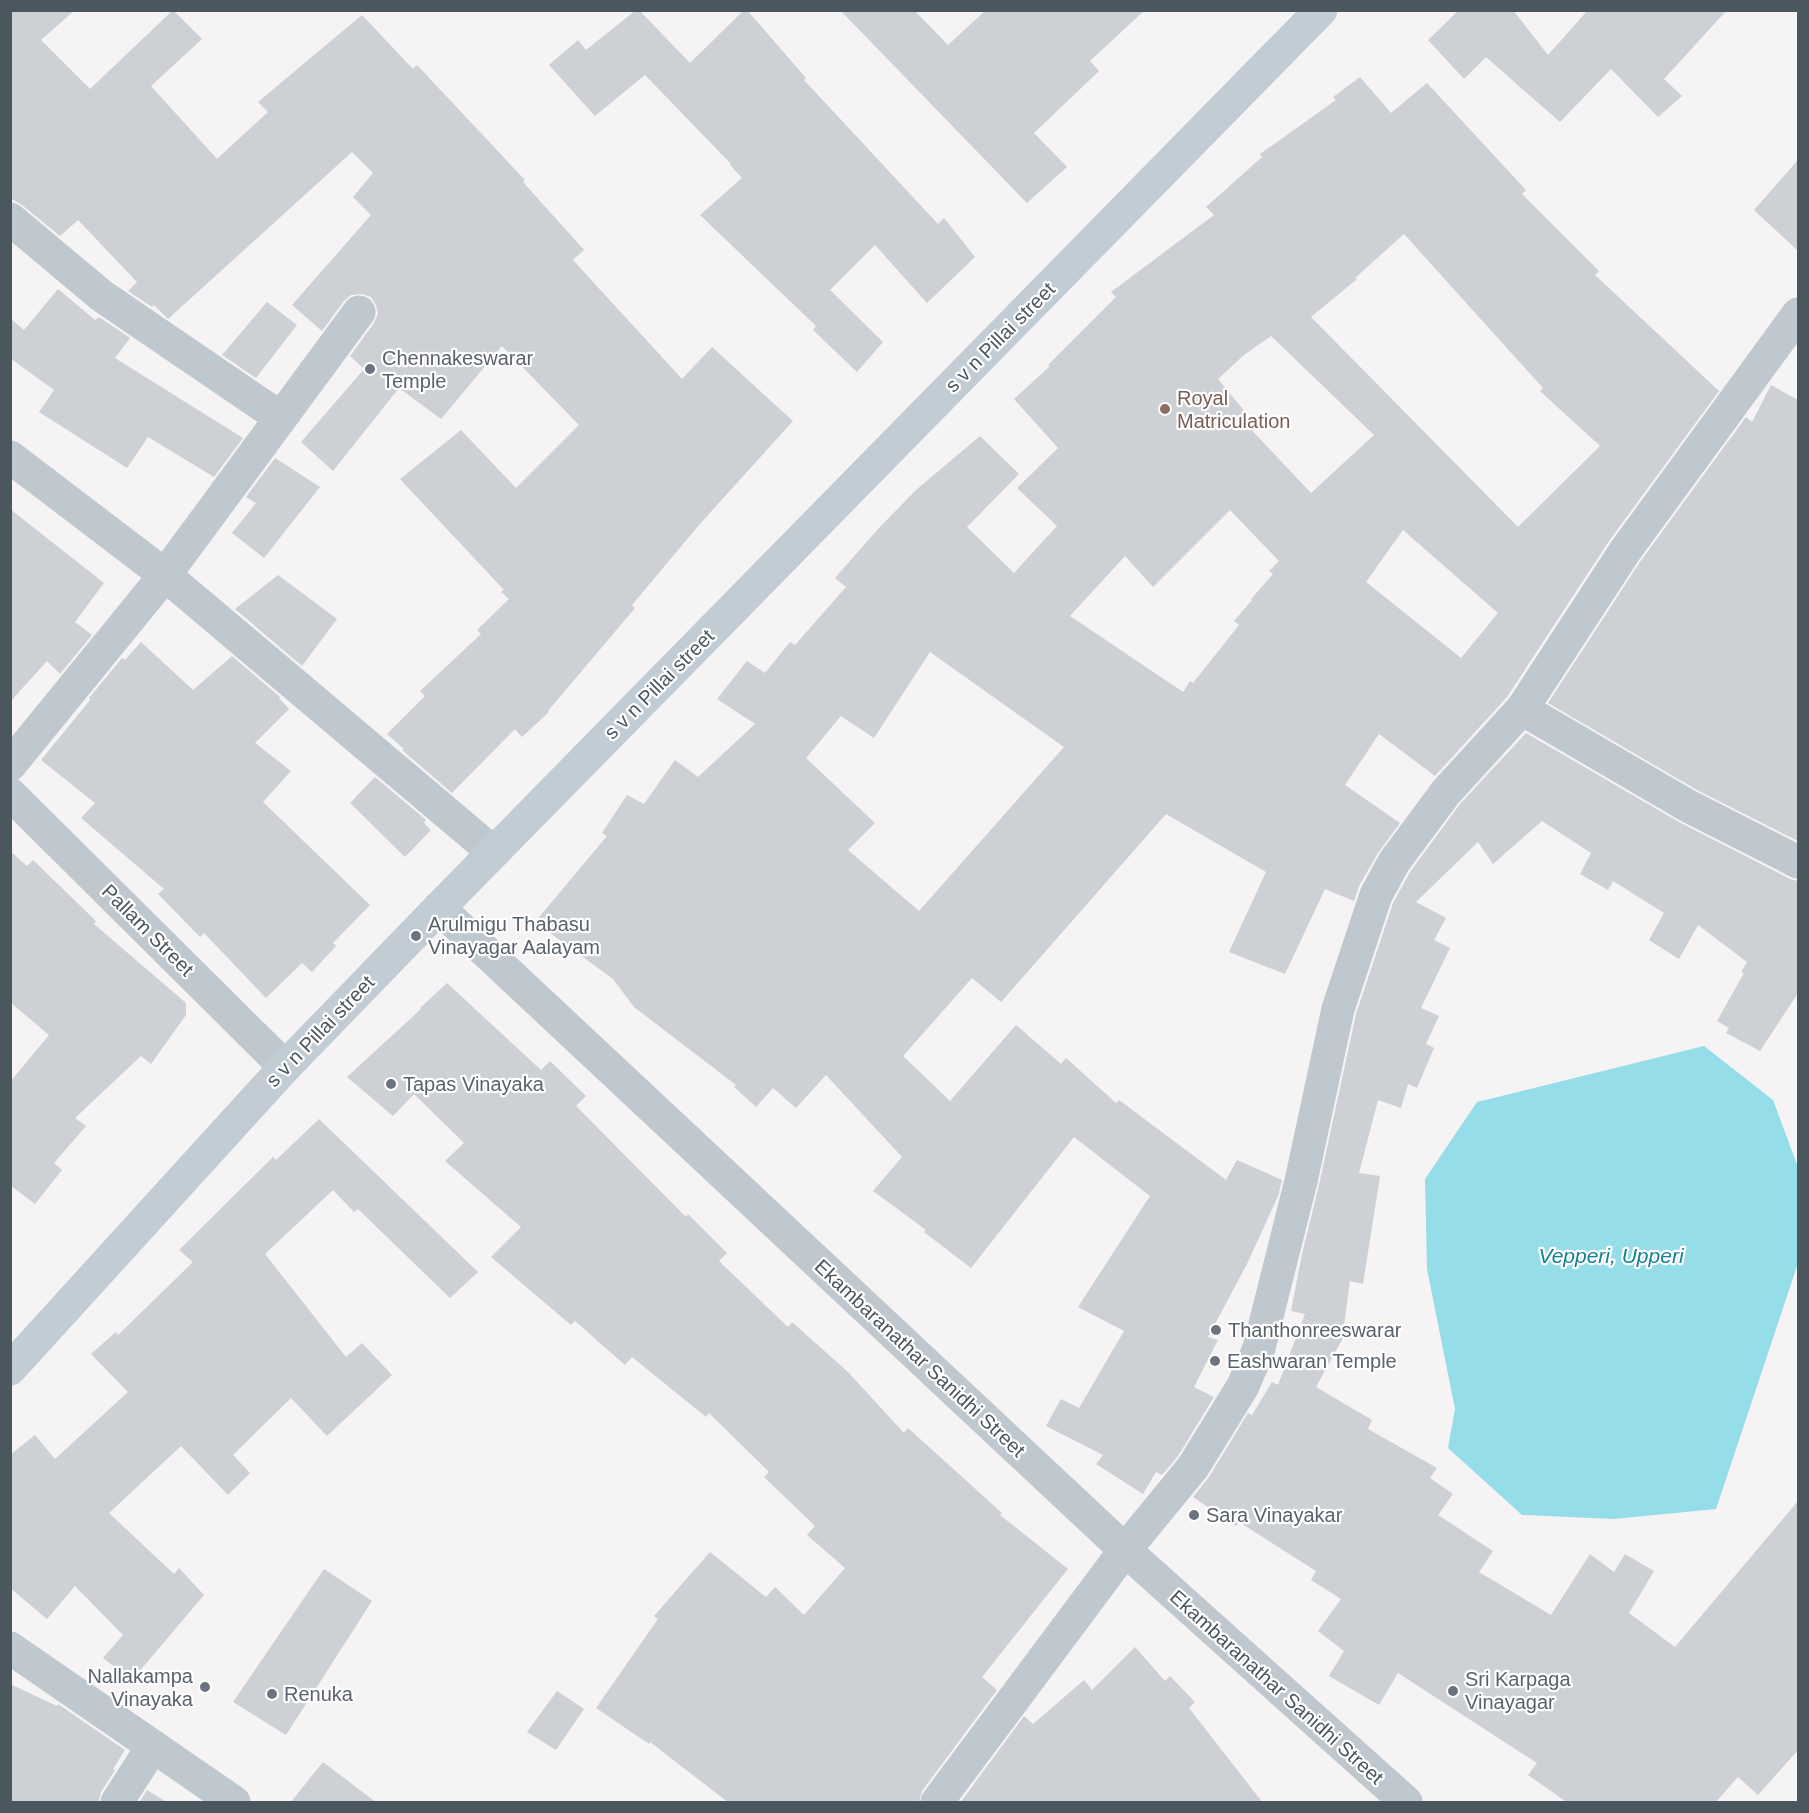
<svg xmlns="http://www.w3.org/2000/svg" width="1809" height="1813" viewBox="0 0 1809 1813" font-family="Helvetica,sans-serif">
<rect width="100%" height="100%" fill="#f5f3f3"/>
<path fill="#94dde9" d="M 1704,1046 L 1773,1100 L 1798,1167 L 1798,1263 L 1716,1509 L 1614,1519 L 1522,1515 L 1448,1448 L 1455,1409 L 1427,1269 L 1425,1179 L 1477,1102 Z"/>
<path fill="#cdd0d4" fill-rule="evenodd" d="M 10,10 L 75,10 L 41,40 L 90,89 L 173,10 L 202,39 L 151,86 L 217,159 L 268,112 L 258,102 L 362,15 L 413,69 L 417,65 L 525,180 L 523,182 L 584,250 L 573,260 L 682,379 L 712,347 L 793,421 L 699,525 L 632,605 L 635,608 L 548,711 L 549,712 L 522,737 L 515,729 L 452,793 L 402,750 L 404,749 L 387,734 L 425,696 L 420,691 L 481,634 L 477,630 L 509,599 L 501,592 L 504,590 L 400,479 L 461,430 L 516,488 L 579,425 L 502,346 L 441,419 L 399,388 L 333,471 L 301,442 L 364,369 L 350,356 L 374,323 L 378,314 L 376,305 L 371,297 L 362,294 L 351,295 L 344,301 L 322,331 L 292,305 L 371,215 L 353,197 L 373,173 L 352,152 L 168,319 L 154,305 L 152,307 L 128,291 L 137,282 L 78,220 L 60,236 L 22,205 L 10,198 Z
M 636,10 L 639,10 L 690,63 L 744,10 L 747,10 L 806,78 L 804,80 L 938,224 L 944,218 L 975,257 L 927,303 L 875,245 L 830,290 L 883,342 L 857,372 L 813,330 L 816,326 L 700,215 L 742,178 L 730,165 L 731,164 L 645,75 L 595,116 L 549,65 L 578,40 L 586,50 Z
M 840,10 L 914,10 L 948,45 L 986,10 L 1145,10 L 1090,61 L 1099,71 L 1034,133 L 1067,167 L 1027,203 Z
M 1459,10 L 1513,10 L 1548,55 L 1588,10 L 1727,10 L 1664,79 L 1682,96 L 1658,117 L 1611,69 L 1560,122 L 1486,57 L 1464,79 L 1428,40 Z
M 1360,77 L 1391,113 L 1427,83 L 1526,190 L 1522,194 L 1599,271 L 1595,275 L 1719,391 L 1609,541 L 1507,697 L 1435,776 L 1379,734 L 1345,785 L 1400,823 L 1378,853 L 1359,886 L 1354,901 L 1325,889 L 1285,974 L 1229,952 L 1266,872 L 1166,814 L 1001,1002 L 972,978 L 903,1056 L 950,1101 L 1016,1025 L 1061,1064 L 1066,1058 L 1116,1103 L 1119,1100 L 1226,1180 L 1237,1160 L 1282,1180 L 1278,1196 L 1248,1262 L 1208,1337 L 1218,1340 L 1194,1387 L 1214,1397 L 1178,1456 L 1162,1475 L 1156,1472 L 1143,1494 L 1096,1464 L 1103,1455 L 1046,1426 L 1061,1399 L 1079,1408 L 1124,1331 L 1078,1307 L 1150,1196 L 1074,1137 L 971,1268 L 924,1232 L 926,1230 L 873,1191 L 902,1157 L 826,1075 L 796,1108 L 773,1088 L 756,1107 L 734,1087 L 736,1085 L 634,1007 L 613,979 L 535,922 L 607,836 L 602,833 L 627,795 L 644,804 L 675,760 L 698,777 L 755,724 L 717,699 L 747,661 L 765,673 L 790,642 L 795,645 L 846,587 L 835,578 L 878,529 L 916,490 L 980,436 L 1019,474 L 967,527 L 1014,573 L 1057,526 L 1017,488 L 1058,448 L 1014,399 L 1050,366 L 1048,365 L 1116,297 L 1111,292 L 1214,215 L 1206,207 L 1262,157 L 1260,154 L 1336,100 L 1333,97 ZM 1404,234 L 1543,388 L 1540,391 L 1600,446 L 1518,527 L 1311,317 L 1357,279 L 1355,278 ZM 1271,336 L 1374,435 L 1311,493 L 1245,423 L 1251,419 L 1218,379 L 1244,355 ZM 1230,510 L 1279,561 L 1269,571 L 1273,574 L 1251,599 L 1252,600 L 1234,621 L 1239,625 L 1193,683 L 1190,681 L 1183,692 L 1070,616 L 1125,556 L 1153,587 ZM 1403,530 L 1498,613 L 1461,658 L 1366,582 ZM 930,652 L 1064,747 L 919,911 L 848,850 L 875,823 L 806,758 L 841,716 L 874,738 Z
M 1798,160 L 1798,251 L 1754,210 Z
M 58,289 L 95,320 L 99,317 L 130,338 L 115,358 L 243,438 L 214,477 L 148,437 L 127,468 L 39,412 L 54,390 L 10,358 L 10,318 L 24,330 Z
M 267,302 L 297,325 L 256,378 L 222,355 Z
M 1771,385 L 1798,400 L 1798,841 L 1697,790 L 1548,703 L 1640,562 L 1746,417 L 1752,422 Z
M 275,458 L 320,487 L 264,558 L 232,533 L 256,503 L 246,497 Z
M 10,509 L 104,583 L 75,622 L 92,635 L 60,674 L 47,661 L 10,702 Z
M 278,575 L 337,619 L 302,666 L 235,609 Z
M 141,642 L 193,690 L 232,656 L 280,697 L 279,698 L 289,709 L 255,743 L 291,771 L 263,802 L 370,905 L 333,943 L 336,946 L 312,972 L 302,963 L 266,998 L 204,933 L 200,937 L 158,894 L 164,889 L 81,818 L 95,803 L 41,760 L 90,700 L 89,698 L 122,658 L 125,660 Z
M 1526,733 L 1679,822 L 1790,879 L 1798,881 L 1798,993 L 1760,1051 L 1726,1033 L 1729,1028 L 1717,1021 L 1744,973 L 1741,972 L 1747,962 L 1698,925 L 1679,959 L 1649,940 L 1664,913 L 1613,881 L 1608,890 L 1580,874 L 1591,853 L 1542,821 L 1493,864 L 1478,842 L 1416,902 L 1446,918 L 1434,940 L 1450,948 L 1421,1008 L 1439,1016 L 1426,1044 L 1434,1048 L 1417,1088 L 1408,1084 L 1401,1108 L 1378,1100 L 1359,1173 L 1380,1176 L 1363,1284 L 1350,1281 L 1342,1340 L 1316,1387 L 1372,1420 L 1368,1429 L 1437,1468 L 1430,1478 L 1453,1494 L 1438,1515 L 1493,1551 L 1479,1572 L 1551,1615 L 1590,1554 L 1614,1572 L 1625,1554 L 1654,1571 L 1629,1613 L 1675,1647 L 1798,1501 L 1798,1750 L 1758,1795 L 1738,1777 L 1715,1803 L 1568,1803 L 1528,1775 L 1537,1763 L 1398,1673 L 1379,1705 L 1329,1676 L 1344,1651 L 1318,1631 L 1341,1599 L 1311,1580 L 1316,1571 L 1239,1522 L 1236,1526 L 1193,1497 L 1209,1477 L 1248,1413 L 1252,1415 L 1272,1382 L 1278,1385 L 1305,1314 L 1291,1311 L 1302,1254 L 1319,1185 L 1356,1014 L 1393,903 L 1410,872 L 1460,804 Z
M 375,777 L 426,820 L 424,823 L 431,830 L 405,857 L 350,803 Z
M 10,851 L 27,866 L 33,860 L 96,921 L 94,924 L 186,1003 L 186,1015 L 151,1064 L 141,1056 L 75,1118 L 86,1126 L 54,1163 L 62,1170 L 35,1204 L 10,1185 L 10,1082 L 49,1035 L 10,1002 Z
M 447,983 L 541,1070 L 550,1061 L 586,1096 L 576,1106 L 686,1217 L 688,1214 L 727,1253 L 719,1261 L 788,1327 L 792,1322 L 848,1372 L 904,1433 L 908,1428 L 1002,1513 L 1000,1515 L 1068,1569 L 982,1677 L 997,1690 L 922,1791 L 919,1803 L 729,1803 L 650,1742 L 649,1744 L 596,1708 L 658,1619 L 654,1616 L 710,1552 L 766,1597 L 775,1587 L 804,1615 L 845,1568 L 807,1535 L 815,1526 L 764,1477 L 769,1472 L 709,1413 L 706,1417 L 632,1357 L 625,1365 L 575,1321 L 571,1325 L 491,1257 L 521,1227 L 445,1161 L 464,1143 L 414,1094 L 393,1116 L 347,1077 L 421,1009 L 420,1008 Z
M 319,1119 L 478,1272 L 450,1298 L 358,1209 L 354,1212 L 333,1190 L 265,1254 L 346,1357 L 362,1343 L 392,1375 L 327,1436 L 291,1398 L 233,1455 L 250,1473 L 228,1495 L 181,1446 L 109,1513 L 174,1574 L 179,1568 L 204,1595 L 132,1680 L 103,1658 L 123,1635 L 75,1586 L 47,1619 L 10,1588 L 10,1455 L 35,1435 L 55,1459 L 128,1392 L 91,1354 L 116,1332 L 118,1335 L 193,1262 L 179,1250 L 273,1157 L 276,1160 Z
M 324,1569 L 372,1601 L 286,1735 L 233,1702 Z
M 1135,1647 L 1165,1681 L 1170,1676 L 1195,1702 L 1189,1708 L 1263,1803 L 960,1803 L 1024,1716 L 1033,1724 L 1084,1680 L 1092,1690 Z
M 10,1684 L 57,1706 L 58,1704 L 125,1750 L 113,1769 L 115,1770 L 101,1792 L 98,1803 L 10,1803 Z
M 557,1691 L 584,1709 L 556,1750 L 527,1732 Z
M 323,1762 L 377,1803 L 290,1803 Z
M 147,1790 L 168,1803 L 139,1803 Z"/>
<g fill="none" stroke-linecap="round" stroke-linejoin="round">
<path stroke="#bfc8ce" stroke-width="33" d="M 10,219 L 102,296 L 281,418
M 10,457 L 165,575 L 493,852
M 1522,709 L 1688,806 L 1798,862
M 10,765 L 165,575 L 359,312
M 10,794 L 285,1067
M 439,908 L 1125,1550 L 1406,1802
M 10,1648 L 234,1802
M 117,1802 L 153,1746
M 937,1802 L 1125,1550 L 1193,1467 L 1243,1386 L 1259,1348 L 1301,1181 L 1338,1009 L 1376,895 L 1394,862 L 1446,792 L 1522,709 L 1625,551 L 1798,314"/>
<path stroke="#c2ccd5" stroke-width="33" d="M 10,1369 L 285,1067 L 439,908 L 1321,10"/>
</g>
<g fill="#6b7280" stroke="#fff" stroke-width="2">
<circle cx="370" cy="369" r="6"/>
<circle cx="416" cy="936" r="6"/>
<circle cx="391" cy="1084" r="6"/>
<circle cx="1216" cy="1330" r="6"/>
<circle cx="1215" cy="1361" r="6"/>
<circle cx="1194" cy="1515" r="6"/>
<circle cx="205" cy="1687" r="6"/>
<circle cx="1453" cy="1691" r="6"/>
<circle cx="272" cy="1694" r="6"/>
</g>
<circle fill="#8d6e63" stroke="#fff" stroke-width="2" cx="1165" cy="409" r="6"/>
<g text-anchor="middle" stroke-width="4.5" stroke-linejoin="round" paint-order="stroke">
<g font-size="20" fill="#4b575f" stroke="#fff">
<text transform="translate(1000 337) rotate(-45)" y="7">s v n Pillai street</text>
<text transform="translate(659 684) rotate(-45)" y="7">s v n Pillai street</text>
<text transform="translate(148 930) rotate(45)" y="7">Pallam Street</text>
<text transform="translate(320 1031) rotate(-46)" y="7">s v n Pillai street</text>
<text transform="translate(920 1358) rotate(43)" y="7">Ekambaranathar Sanidhi Street</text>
<text transform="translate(1277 1687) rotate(42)" y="7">Ekambaranathar Sanidhi Street</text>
</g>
<g font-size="20" fill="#5b616d" stroke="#fff" text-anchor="start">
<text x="382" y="365">Chennakeswarar<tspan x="382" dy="23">Temple</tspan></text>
<text x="428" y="931">Arulmigu Thabasu<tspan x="428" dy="23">Vinayagar Aalayam</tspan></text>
<text x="403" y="1091">Tapas Vinayaka</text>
<text x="1228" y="1337">Thanthonreeswarar</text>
<text x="1227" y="1368">Eashwaran Temple</text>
<text x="1206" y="1522">Sara Vinayakar</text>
<text x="193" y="1683" text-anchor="end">Nallakampa<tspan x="193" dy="23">Vinayaka</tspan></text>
<text x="1465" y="1686">Sri Karpaga<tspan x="1465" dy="23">Vinayagar</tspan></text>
<text x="284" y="1701">Renuka</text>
</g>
<g font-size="20" fill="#785e54" stroke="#fff" text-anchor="start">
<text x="1177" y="405">Royal<tspan x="1177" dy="23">Matriculation</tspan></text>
</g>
<g font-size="21" font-style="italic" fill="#138193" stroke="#fff">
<text x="1611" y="1263">Vepperi, Upperi</text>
</g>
</g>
<rect width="1809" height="1813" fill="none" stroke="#4b575f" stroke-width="24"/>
</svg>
